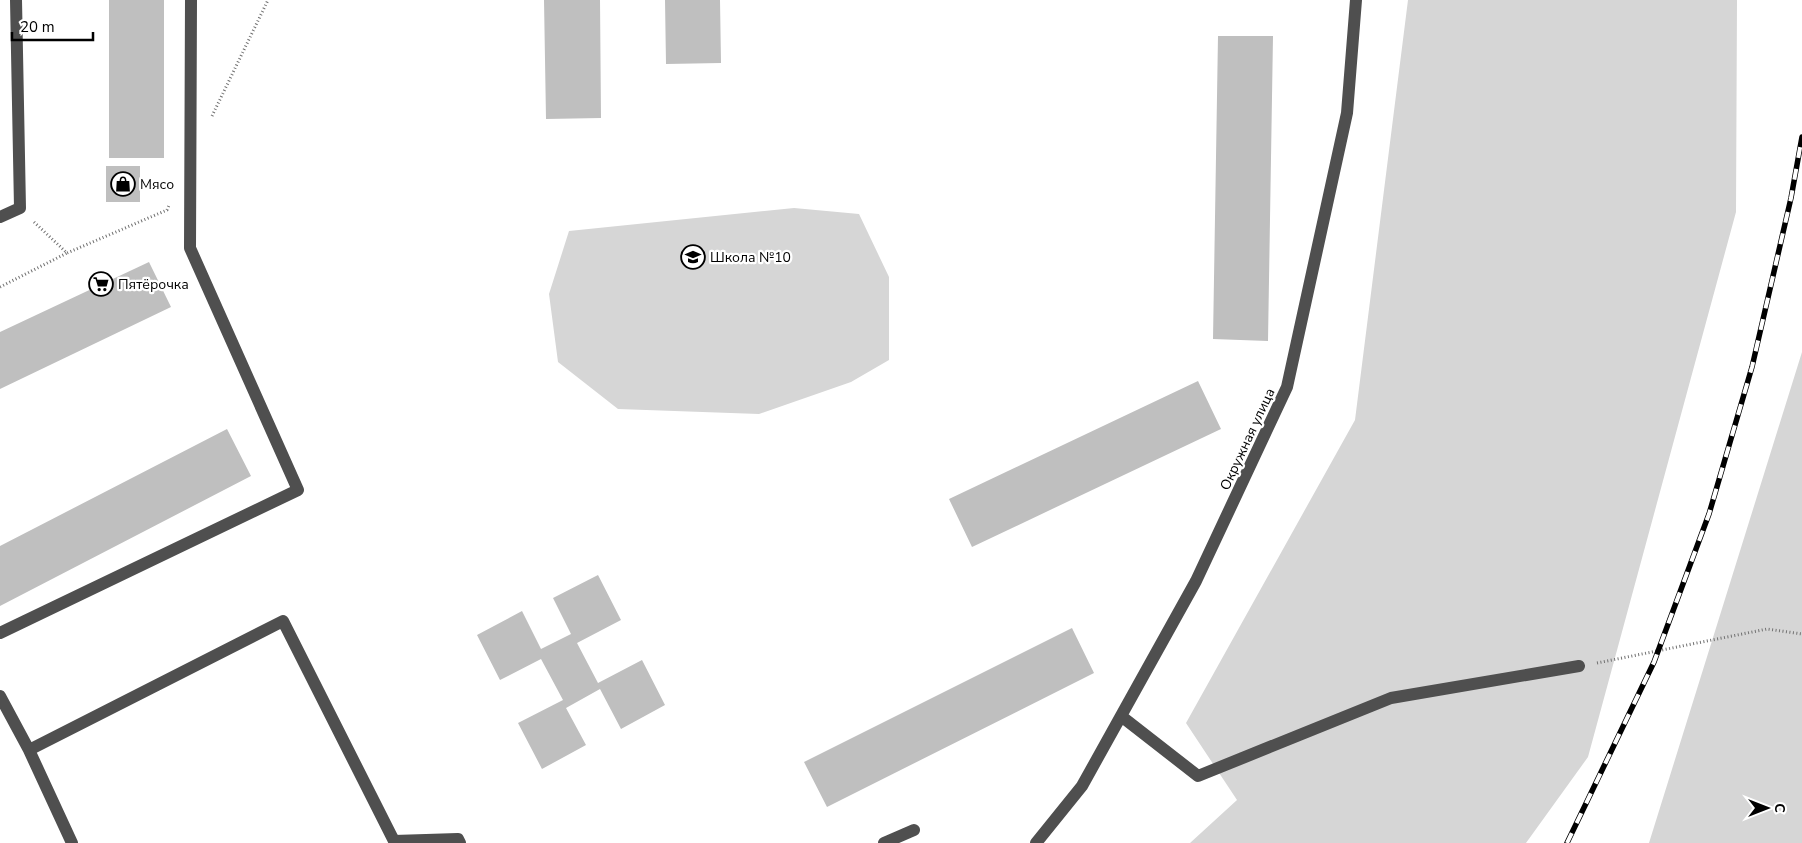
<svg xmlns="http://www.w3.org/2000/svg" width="1802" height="843" viewBox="0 0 1802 843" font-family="'Nunito Sans',sans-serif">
<rect width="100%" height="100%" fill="#fff"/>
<path fill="#d6d6d6" d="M 1408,0 L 1737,0 L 1736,212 L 1588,757 L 1526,843 L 1190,843 L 1237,800 L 1186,723 L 1355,420 Z
M 794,208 L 859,214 L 889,277 L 889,360 L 851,382 L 759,414 L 618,409 L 558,362 L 549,294 L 569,231 Z
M 1802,352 L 1802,843 L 1649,843 Z"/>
<path fill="#bfbfbf" d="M 109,0 L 164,0 L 164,158 L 109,158 Z
M 544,0 L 600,0 L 601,118 L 546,119 Z
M 665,0 L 720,0 L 721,63 L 666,64 Z
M 1218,36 L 1273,36 L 1268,341 L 1213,339 Z
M 106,166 L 140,166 L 140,202 L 106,202 Z
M 149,262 L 171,307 L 0,389 L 0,332 Z
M 1198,381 L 1221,429 L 972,547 L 949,499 Z
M 227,429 L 251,476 L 0,606 L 0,546 Z
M 598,575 L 621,620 L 577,643 L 598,683 L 642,660 L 665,705 L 621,729 L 600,689 L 566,708 L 586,745 L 542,769 L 518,723 L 563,700 L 541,659 L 500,680 L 477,635 L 522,611 L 541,649 L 571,634 L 553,598 Z
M 1072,628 L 1094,673 L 827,807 L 804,762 Z"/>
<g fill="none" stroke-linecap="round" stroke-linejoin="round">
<path stroke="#717171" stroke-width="3" stroke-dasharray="1 2.5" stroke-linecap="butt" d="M 212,116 L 268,0
M 34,222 L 67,253 L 167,210 L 169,205
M 0,287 L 67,253
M 1597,663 L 1767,629 L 1802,634"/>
<path stroke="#4f4f4f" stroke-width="12" d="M 0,217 L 20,208 L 16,0
M 0,633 L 298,490 L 190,248 L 191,0
M 0,696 L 29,750 L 72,843
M 1121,716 L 1198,776 L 1391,698 L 1579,666
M 29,750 L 283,621 L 394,841 L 458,839 L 460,843
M 884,843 L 914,830
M 1036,843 L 1082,786 L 1196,581 L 1287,387 L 1347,113 L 1356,0"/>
<g stroke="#000" stroke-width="5.5">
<path id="rail" d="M 1567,843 L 1654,662 L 1709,514 L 1752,367 L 1791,198 L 1802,137"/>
</g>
<use href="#rail" stroke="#fff" stroke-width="4" stroke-dasharray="11" stroke-linecap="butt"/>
</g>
<defs>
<g id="shop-ring" transform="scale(1.25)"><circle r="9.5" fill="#fff" stroke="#000" stroke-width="1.5"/><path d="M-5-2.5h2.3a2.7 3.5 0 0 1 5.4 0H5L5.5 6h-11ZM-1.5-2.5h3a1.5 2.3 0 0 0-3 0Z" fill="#000"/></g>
<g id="school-ring" transform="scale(1.25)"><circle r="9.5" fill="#fff" stroke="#000" stroke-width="1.5"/><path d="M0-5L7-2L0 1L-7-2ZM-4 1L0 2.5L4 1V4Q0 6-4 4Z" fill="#000"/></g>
<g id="supermarket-ring" transform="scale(1.25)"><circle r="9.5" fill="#fff" stroke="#000" stroke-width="1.5"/><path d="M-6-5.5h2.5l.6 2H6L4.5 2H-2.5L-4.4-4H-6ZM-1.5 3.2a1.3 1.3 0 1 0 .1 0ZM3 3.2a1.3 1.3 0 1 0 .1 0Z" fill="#000"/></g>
</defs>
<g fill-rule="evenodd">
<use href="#shop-ring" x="123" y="184"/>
<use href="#school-ring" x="693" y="257"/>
<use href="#supermarket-ring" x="101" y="284"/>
</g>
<g text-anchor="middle" stroke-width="4.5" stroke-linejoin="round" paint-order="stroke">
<g font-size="14" fill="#000" stroke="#fff" text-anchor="start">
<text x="140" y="189">Мясо</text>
<text x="710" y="262">Школа №10</text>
<text x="118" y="289">Пятёрочка</text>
</g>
<g font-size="14" fill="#000" stroke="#fff">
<text transform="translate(1247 439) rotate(-65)" y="5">Окружная улица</text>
</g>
</g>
<g transform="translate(1767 808) rotate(90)" stroke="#ffffff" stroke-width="4" paint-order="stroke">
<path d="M0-4L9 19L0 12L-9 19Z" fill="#000000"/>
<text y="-8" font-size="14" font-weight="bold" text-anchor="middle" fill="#000000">С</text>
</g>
<path d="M12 32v8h81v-8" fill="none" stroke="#000000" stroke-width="2.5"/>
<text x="20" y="32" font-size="15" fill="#000000" stroke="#ffffff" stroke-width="4" paint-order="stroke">20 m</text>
</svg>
